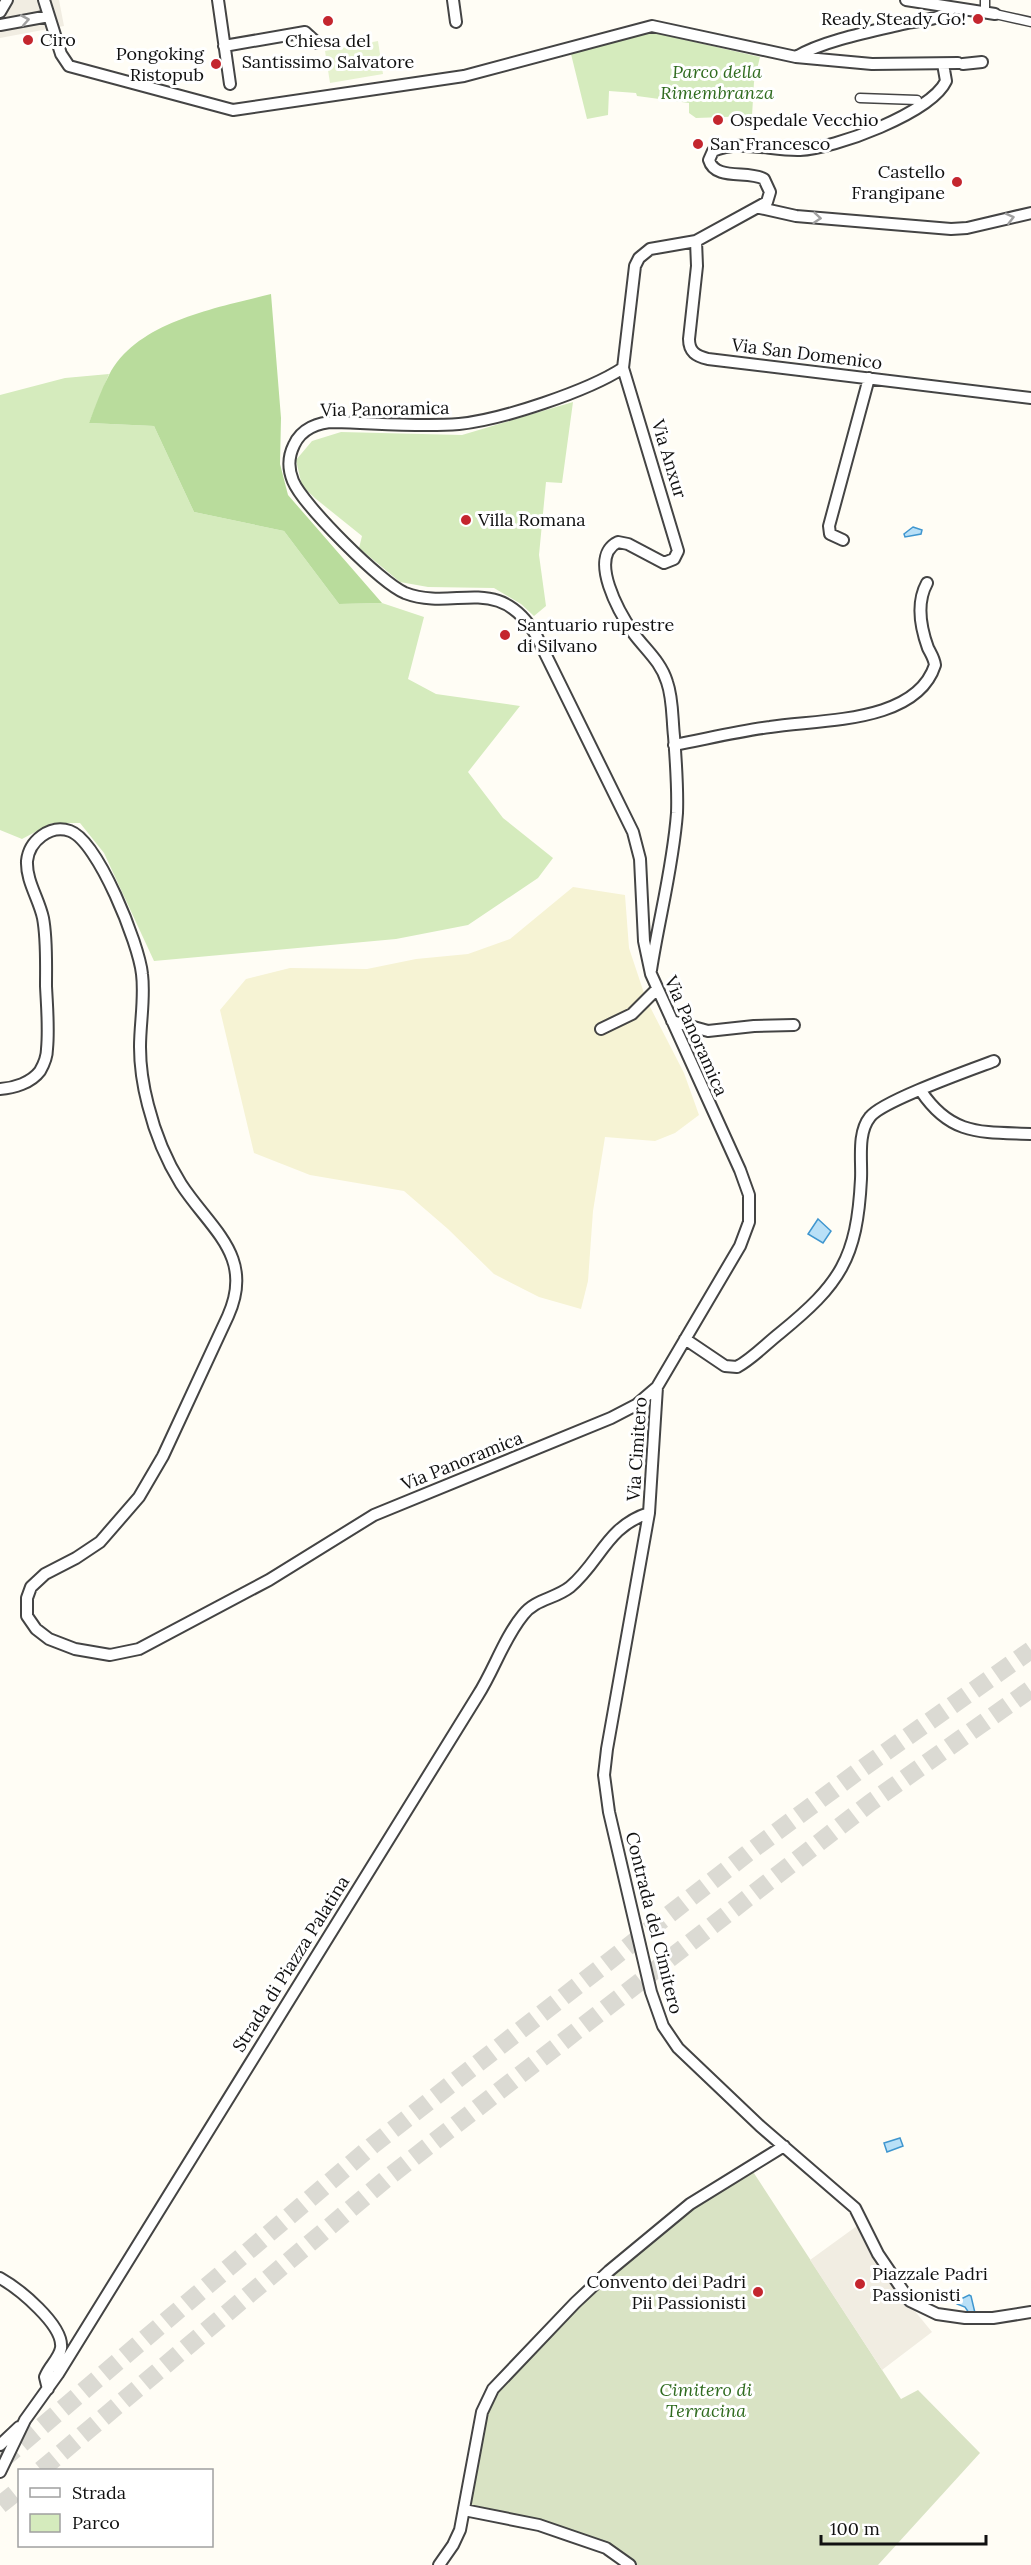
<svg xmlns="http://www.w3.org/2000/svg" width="1031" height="2565" viewBox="0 0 1031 2565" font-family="Lora,serif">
<rect width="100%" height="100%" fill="#fffdf5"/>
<path fill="#f6f3d4" d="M 573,887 L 625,895 L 629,948 L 646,999 L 684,1073 L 699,1115 L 675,1133 L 655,1141 L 605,1137 L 593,1211 L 588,1281 L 581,1309 L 539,1297 L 494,1274 L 448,1229 L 404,1191 L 310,1175 L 254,1153 L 220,1010 L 246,979 L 290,968 L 367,969 L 416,959 L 468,954 L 510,939 Z"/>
<path fill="#d5ebbd" d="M 651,32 L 760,57 L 754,82 L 752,116 L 696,118 L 689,113 L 689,103 L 637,96 L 636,93 L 609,91 L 608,115 L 587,119 L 571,54 Z
M 109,374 L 89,423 L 154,426 L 194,512 L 284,531 L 339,604 L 382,603 L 424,617 L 408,679 L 436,694 L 520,706 L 468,772 L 503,818 L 553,858 L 538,878 L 468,925 L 396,939 L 154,961 L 104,853 L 80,823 L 52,823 L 22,839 L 0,830 L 0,395 L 65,378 Z
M 573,402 L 562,483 L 546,482 L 539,555 L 546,606 L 534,616 L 521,604 L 494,588 L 428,587 L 400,582 L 359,548 L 362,536 L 316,499 L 302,486 L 296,460 L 312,441 L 341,432 L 462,435 Z"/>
<path fill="#b9dc9c" d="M 271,294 L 281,418 L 280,464 L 288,495 L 382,603 L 339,604 L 284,531 L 194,512 L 154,426 L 89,423 C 95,407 101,390 109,375 C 137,321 217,308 271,294 Z"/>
<path fill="#d9e3c4" d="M 748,2164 L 901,2399 L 918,2390 L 980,2453 L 878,2565 L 636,2565 L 609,2544 L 471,2506 L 486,2400 L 591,2282 L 666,2216 L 719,2180 Z"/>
<path fill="#e6f2cf" d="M 378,41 L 383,74 L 330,83 L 325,51 Z"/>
<path fill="#f1ede2" d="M 0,0 L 59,0 L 64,26 L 0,38 Z
M 861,2223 L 869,2246 L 909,2308 L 914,2310 L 932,2332 L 882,2370 L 810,2260 Z"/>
<path fill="#b9e0f7" stroke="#3f96cf" stroke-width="1.5" d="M 913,527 L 922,530 L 921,534 L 905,537 L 904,534 Z
M 818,1219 L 831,1231 L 823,1243 L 808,1234 Z
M 900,2138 L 903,2146 L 887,2152 L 884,2143 Z
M 969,2295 L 971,2296 L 975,2313 L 969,2313 L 965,2307 L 957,2304 L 957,2301 Z"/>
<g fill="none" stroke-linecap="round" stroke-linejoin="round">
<path stroke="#dbdad3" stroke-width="18" stroke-dasharray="18 9" stroke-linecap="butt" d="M 1,2461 L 373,2145 L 748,1853 L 860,1770 L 1031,1650
M 41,2470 L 386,2179 L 870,1803 L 1031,1689
M 0,2505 L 20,2489"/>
<g stroke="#444" stroke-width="11">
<path id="pedestrian" d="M 985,13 L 985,0
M 995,14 L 1031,22
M 860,98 L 917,100"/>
</g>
<g stroke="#444" stroke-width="14">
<path id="minor" d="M 44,0 L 61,54 L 69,66 L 233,110 L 464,76 L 652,26 L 796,57 L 872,64 L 958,63
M 218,0 L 230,84
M 453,0 L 456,22
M 906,0 L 995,14
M 0,12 L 7,0
M 0,25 L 49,16
M 224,46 L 305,32 L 317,43
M 796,57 C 822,41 873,31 903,24 C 919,20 939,21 951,9
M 963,64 L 982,62
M 760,208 L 796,216 L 951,229 L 967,228 L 1031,213
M 696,241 L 697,266 L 689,339 C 689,352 696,356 708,359 L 1031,398
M 843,540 L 830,534 L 829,526 L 869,378
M 674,745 C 706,739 738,731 770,727 C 820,719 916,724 935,665 C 934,658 931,654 928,648 C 920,626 916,603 927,583
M 651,970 C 659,918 673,867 677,813 C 678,788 676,762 674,736 C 672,718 673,699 667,682 C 661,662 646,650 634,634 C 620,614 587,557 618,542 L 628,544 L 664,563 L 674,559 L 678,551 L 623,368 L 635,266 L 639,258 L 650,249 L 696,241 L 767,202 L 770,192 L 764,179 C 748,170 715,181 709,160 L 713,151 C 738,139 772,151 800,150 C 834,149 931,113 946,81 L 943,64
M 672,1021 L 708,1031 L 754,1026 L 794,1025
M 601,1029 L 632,1014 L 657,989
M 0,1089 C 14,1088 31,1083 40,1071 C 44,1064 47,1057 47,1049 C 49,1028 47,1007 46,986 C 46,963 47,939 43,918 C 39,899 26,881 27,861 C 29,841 50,824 70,831 C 98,841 139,944 142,974 C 145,998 140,1023 140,1047 C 140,1066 143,1086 148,1105 C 155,1133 166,1160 181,1184 C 211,1230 255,1256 228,1316 L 163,1456 L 139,1497 L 100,1542 L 76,1558 L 45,1574 L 31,1587 L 27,1598 L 27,1616 L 36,1629 L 49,1639 L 75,1649 L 110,1655 L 139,1649 L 269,1580 L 374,1515 L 611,1418 L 636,1405 L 657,1387 L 740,1246 L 749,1222 L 749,1195 L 740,1170 L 651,974 L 644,941 L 640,859 L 633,832 L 536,635 C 498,572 455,612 405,593 C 381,583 303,505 293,481 C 288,469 288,457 294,445 C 301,429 318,422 335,422 C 376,423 418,427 459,424 C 501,420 588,391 623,368
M 921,1091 C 951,1136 981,1132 1031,1134
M 685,1339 L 725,1366 L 737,1367 C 752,1359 766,1344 780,1333 C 840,1284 857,1259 861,1179 C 862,1160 857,1133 870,1117 C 882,1101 970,1070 994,1061
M 657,1387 L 649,1513 L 607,1749 L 604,1775 L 609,1812 L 651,1992 L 663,2026 L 678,2048 L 760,2126 L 855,2208 L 878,2254 L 910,2301 L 937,2314 L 965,2318 L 993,2318 L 1031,2312
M 0,2278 C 18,2288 64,2325 61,2348 C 59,2359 49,2366 45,2377 L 48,2389
M 0,2445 L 19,2427
M 0,2472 L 25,2420 L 58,2374 L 478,1695 C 494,1670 504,1638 523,1615 C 535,1599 555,1599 570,1587 C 600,1562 607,1526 649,1513
M 464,2510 L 539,2525 L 606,2548 L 630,2565
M 439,2565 L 453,2545 L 460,2530 L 482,2412 L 493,2389 L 575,2303 L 609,2271 L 690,2204 L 784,2146"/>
</g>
<use href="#pedestrian" stroke="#fff" stroke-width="8"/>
<use href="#minor" stroke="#fff" stroke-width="10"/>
</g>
<defs><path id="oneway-chevron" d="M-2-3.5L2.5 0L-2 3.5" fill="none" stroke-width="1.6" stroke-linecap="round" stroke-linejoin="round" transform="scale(1.5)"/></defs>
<g stroke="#a0a0a0">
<use href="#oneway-chevron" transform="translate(25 20) rotate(-10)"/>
<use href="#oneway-chevron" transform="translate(817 218) rotate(5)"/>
<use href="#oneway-chevron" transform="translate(1010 218) rotate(-14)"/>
</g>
<g fill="#c4262e" stroke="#fff" stroke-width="2">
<circle cx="978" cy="19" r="6"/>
<circle cx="328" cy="21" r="6"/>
<circle cx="28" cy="40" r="6"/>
<circle cx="216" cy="64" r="6"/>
<circle cx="718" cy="120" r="6"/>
<circle cx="698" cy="144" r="6"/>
<circle cx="957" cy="182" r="6"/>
<circle cx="466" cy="520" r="6"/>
<circle cx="505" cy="635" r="6"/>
<circle cx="860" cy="2284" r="6"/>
<circle cx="758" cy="2292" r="6"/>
</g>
<g text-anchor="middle" stroke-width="6" stroke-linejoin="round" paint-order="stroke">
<g font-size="18" fill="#111" stroke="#fff" text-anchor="start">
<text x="966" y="25" text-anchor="end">Ready Steady Go!</text>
<text x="40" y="46">Ciro</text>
<text x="328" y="47" text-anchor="middle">Chiesa del<tspan x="328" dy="21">Santissimo Salvatore</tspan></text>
<text x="204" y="60" text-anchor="end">Pongoking<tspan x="204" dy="21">Ristopub</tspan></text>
<text x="730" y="126">Ospedale Vecchio</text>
<text x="710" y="150">San Francesco</text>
<text x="945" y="178" text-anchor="end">Castello<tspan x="945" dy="21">Frangipane</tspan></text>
<text x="478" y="526">Villa Romana</text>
<text x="517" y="631">Santuario rupestre<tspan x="517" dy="21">di Silvano</tspan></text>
<text x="872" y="2280">Piazzale Padri<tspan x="872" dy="21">Passionisti</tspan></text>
<text x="746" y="2288" text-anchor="end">Convento dei Padri<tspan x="746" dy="21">Pii Passionisti</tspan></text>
</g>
<g font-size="18" font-style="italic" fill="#2f6b1f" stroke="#fff">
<text x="717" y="78">Parco della<tspan x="717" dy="21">Rimembranza</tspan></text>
<text x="706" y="2396">Cimitero di<tspan x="706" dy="21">Terracina</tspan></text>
</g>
<g font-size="18" fill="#111" stroke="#fff">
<text transform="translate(807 354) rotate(7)" y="6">Via San Domenico</text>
<text transform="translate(385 409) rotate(-1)" y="6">Via Panoramica</text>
<text transform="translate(669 459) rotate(73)" y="6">Via Anxur</text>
<text transform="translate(696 1036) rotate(66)" y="6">Via Panoramica</text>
<text transform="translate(637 1449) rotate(-86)" y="6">Via Cimitero</text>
<text transform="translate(462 1461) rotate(-22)" y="6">Via Panoramica</text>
<text transform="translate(654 1923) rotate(76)" y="6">Contrada del Cimitero</text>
<text transform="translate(291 1964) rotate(-58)" y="6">Strada di Piazza Palatina</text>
</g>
</g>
<rect x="18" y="2469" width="195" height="78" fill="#ffffff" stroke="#a0a0a0" stroke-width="1.5"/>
<rect x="30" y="2488" width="30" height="9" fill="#ffffff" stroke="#a0a0a0" stroke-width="1.5"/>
<text x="72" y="2499" font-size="18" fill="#111111">Strada</text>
<rect x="30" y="2514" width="30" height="18" fill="#d5ebbd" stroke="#a0a0a0" stroke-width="1.5"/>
<text x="72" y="2529" font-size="18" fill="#111111">Parco</text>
<path d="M821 2535v9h165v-9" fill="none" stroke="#111111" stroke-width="3"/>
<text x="830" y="2535" font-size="18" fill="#111111" stroke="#ffffff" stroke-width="4.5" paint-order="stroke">100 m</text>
</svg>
